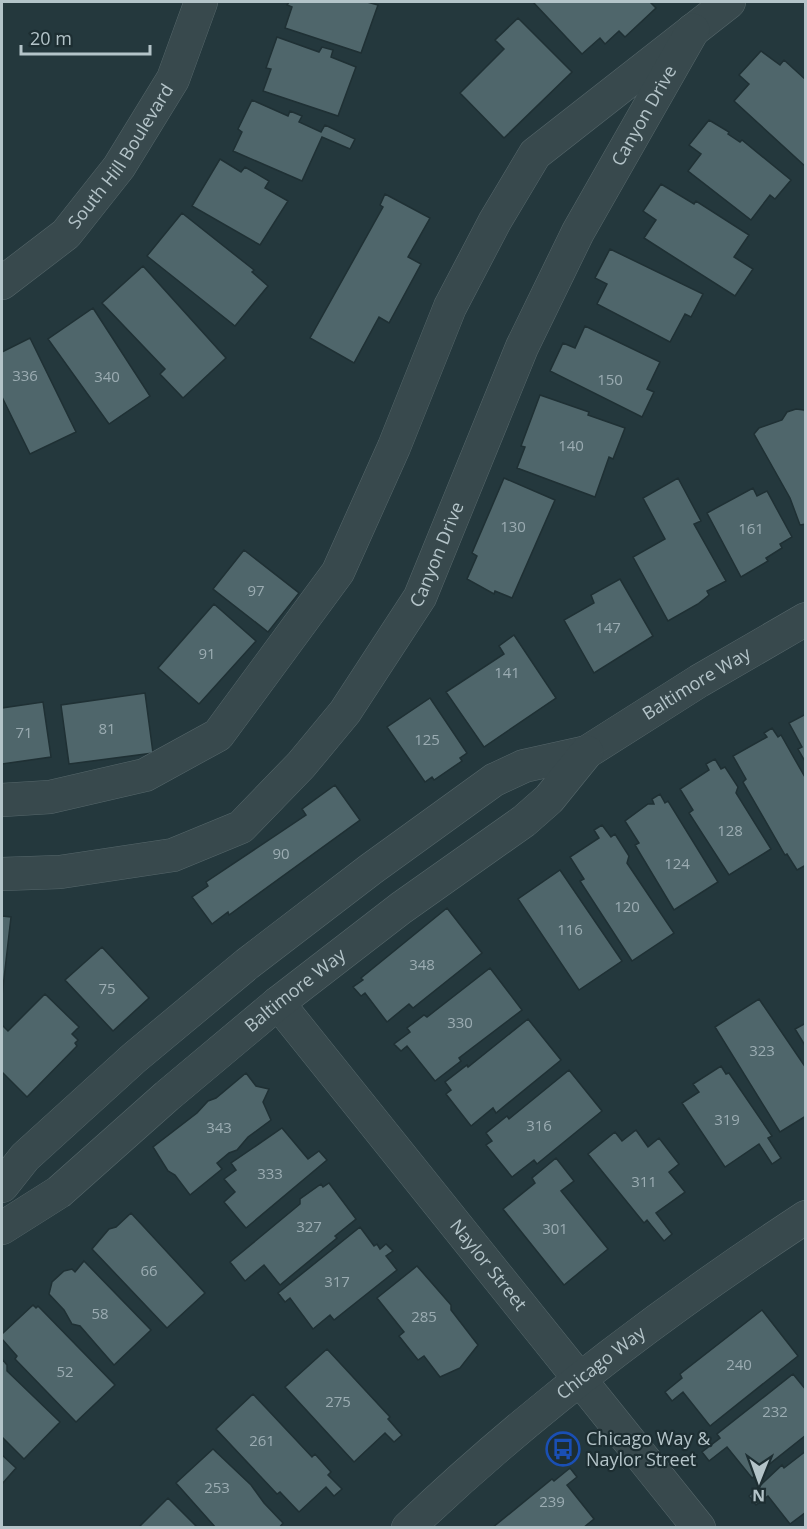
<svg xmlns="http://www.w3.org/2000/svg" width="807" height="1529" viewBox="0 0 807 1529" font-family="'Open Sans',sans-serif">
<rect width="100%" height="100%" fill="#24383d"/>
<path fill="#4f666b" stroke="#1f3034" stroke-width="1.5" d="M 289,2 L 367,2 L 378,5 L 361,53 L 285,28 L 292,7 L 287,5 Z
M 533,2 L 650,2 L 656,8 L 625,37 L 619,31 L 605,44 L 600,38 L 582,54 Z
M 518,18 L 572,72 L 504,138 L 460,93 L 504,49 L 495,40 Z
M 277,37 L 319,52 L 322,47 L 333,50 L 331,57 L 356,67 L 338,116 L 263,91 L 271,69 L 266,68 Z
M 761,51 L 780,65 L 784,60 L 806,80 L 806,167 L 734,101 L 749,84 L 739,75 Z
M 252,100 L 288,116 L 290,111 L 302,116 L 299,122 L 321,132 L 325,125 L 355,139 L 350,149 L 322,137 L 302,181 L 233,151 L 242,132 L 238,129 Z
M 709,120 L 729,132 L 728,134 L 740,142 L 742,140 L 791,180 L 775,199 L 770,195 L 751,220 L 688,171 L 701,154 L 689,145 Z
M 220,159 L 241,172 L 245,167 L 269,181 L 265,188 L 288,201 L 260,245 L 192,206 Z
M 661,184 L 694,204 L 696,201 L 749,235 L 734,257 L 753,269 L 735,296 L 644,238 L 656,220 L 643,211 Z
M 385,194 L 430,218 L 408,257 L 421,264 L 389,323 L 379,317 L 354,363 L 310,338 L 383,207 L 380,205 Z
M 182,213 L 254,270 L 252,272 L 268,286 L 235,326 L 147,256 Z
M 610,249 L 703,294 L 691,317 L 685,314 L 670,342 L 597,304 L 607,284 L 595,278 Z
M 143,266 L 226,358 L 183,398 L 160,374 L 165,369 L 102,303 Z
M 93,308 L 150,396 L 109,424 L 48,339 Z
M 585,326 L 660,362 L 647,389 L 654,392 L 642,417 L 550,371 L 563,343 L 575,348 Z
M 30,338 L 76,432 L 30,454 L 2,397 L 2,352 Z
M 540,395 L 589,412 L 588,415 L 625,428 L 613,459 L 609,457 L 595,497 L 517,468 L 525,447 L 521,446 Z
M 796,409 L 804,410 L 806,413 L 806,524 L 800,525 L 790,498 L 754,434 L 759,428 L 782,420 L 787,412 Z
M 504,478 L 555,500 L 512,598 L 495,591 L 494,594 L 467,579 L 477,556 L 472,553 Z
M 678,478 L 701,521 L 694,524 L 726,581 L 707,591 L 709,595 L 698,604 L 668,621 L 633,557 L 665,539 L 643,498 Z
M 753,488 L 757,496 L 767,491 L 792,537 L 780,544 L 782,548 L 766,558 L 768,561 L 741,577 L 707,513 Z
M 244,550 L 299,593 L 268,632 L 213,589 Z
M 620,579 L 653,636 L 594,673 L 564,620 L 594,603 L 591,595 Z
M 214,604 L 256,641 L 199,704 L 158,668 Z
M 514,635 L 556,698 L 484,747 L 446,692 L 504,654 L 499,646 Z
M 145,693 L 153,753 L 69,764 L 61,705 Z
M 430,698 L 467,753 L 460,758 L 462,761 L 434,780 L 432,777 L 425,782 L 387,727 Z
M 43,702 L 51,757 L 2,764 L 2,708 Z
M 806,714 L 806,763 L 798,749 L 802,747 L 789,723 Z
M 772,728 L 778,737 L 781,735 L 806,779 L 806,865 L 797,870 L 787,854 L 785,855 L 743,782 L 746,779 L 733,756 L 767,737 L 764,733 Z
M 715,759 L 721,769 L 725,767 L 738,787 L 736,793 L 771,849 L 729,875 L 689,813 L 693,810 L 680,789 L 709,770 L 706,764 Z
M 335,785 L 360,820 L 229,915 L 228,912 L 212,924 L 192,897 L 208,886 L 206,882 L 306,815 L 302,809 Z
M 660,794 L 665,803 L 668,801 L 718,882 L 674,910 L 635,845 L 639,843 L 625,821 L 648,804 L 654,804 L 652,799 Z
M 602,825 L 611,837 L 615,834 L 629,856 L 627,863 L 674,933 L 632,961 L 580,881 L 584,879 L 570,857 L 599,838 L 594,830 Z
M 560,870 L 622,961 L 579,990 L 518,899 Z
M 447,908 L 482,953 L 413,1008 L 409,1004 L 387,1022 L 365,993 L 361,996 L 353,987 L 363,980 L 361,978 Z
M 2,916 L 11,917 L 2,996 Z
M 102,947 L 149,998 L 113,1031 L 65,980 Z
M 490,968 L 522,1010 L 459,1058 L 461,1061 L 435,1081 L 407,1046 L 401,1051 L 394,1044 L 410,1032 L 407,1028 L 424,1015 L 427,1017 Z
M 45,994 L 79,1027 L 72,1034 L 78,1040 L 75,1043 L 77,1046 L 27,1097 L 2,1072 L 2,1025 L 8,1031 Z
M 759,999 L 806,1068 L 806,1116 L 780,1132 L 715,1027 Z
M 528,1019 L 561,1060 L 496,1113 L 493,1108 L 471,1126 L 446,1094 L 451,1090 L 445,1082 L 467,1065 L 468,1067 Z
M 806,1023 L 806,1047 L 795,1029 Z
M 721,1066 L 726,1074 L 729,1073 L 772,1136 L 768,1138 L 781,1158 L 772,1164 L 759,1144 L 725,1167 L 682,1103 L 699,1092 L 693,1084 Z
M 569,1070 L 602,1111 L 537,1164 L 534,1160 L 512,1177 L 486,1145 L 492,1141 L 486,1133 L 507,1116 L 509,1119 Z
M 246,1073 L 256,1086 L 269,1089 L 263,1102 L 271,1120 L 248,1137 L 237,1150 L 229,1153 L 217,1163 L 222,1169 L 190,1195 L 175,1175 L 168,1171 L 153,1147 L 197,1113 L 208,1101 L 216,1098 Z
M 282,1128 L 308,1159 L 319,1151 L 327,1160 L 246,1228 L 224,1202 L 235,1192 L 224,1179 L 236,1170 L 231,1163 Z
M 636,1130 L 648,1147 L 659,1138 L 679,1164 L 669,1172 L 685,1192 L 656,1213 L 672,1234 L 664,1241 L 647,1220 L 644,1223 L 588,1154 L 615,1132 L 622,1141 Z
M 556,1158 L 574,1181 L 561,1191 L 608,1249 L 564,1285 L 503,1209 L 535,1183 L 532,1178 Z
M 329,1183 L 356,1219 L 335,1236 L 337,1238 L 280,1285 L 264,1265 L 245,1281 L 230,1262 L 300,1204 L 300,1199 L 321,1184 L 323,1187 Z
M 131,1213 L 205,1293 L 167,1328 L 92,1249 L 109,1229 L 116,1227 Z
M 360,1227 L 374,1246 L 377,1244 L 380,1249 L 386,1244 L 393,1251 L 386,1256 L 397,1270 L 334,1320 L 330,1315 L 313,1329 L 290,1298 L 285,1302 L 278,1293 Z
M 84,1261 L 151,1330 L 114,1365 L 80,1326 L 72,1324 L 64,1310 L 49,1294 L 52,1282 L 64,1271 L 72,1269 L 75,1272 Z
M 417,1266 L 451,1305 L 451,1310 L 478,1345 L 460,1368 L 440,1377 L 424,1356 L 418,1360 L 399,1336 L 404,1332 L 377,1298 Z
M 33,1305 L 36,1308 L 38,1306 L 115,1385 L 76,1422 L 15,1359 L 17,1356 L 2,1339 L 2,1334 Z
M 762,1310 L 798,1356 L 710,1426 L 683,1392 L 672,1401 L 665,1392 L 682,1378 L 680,1374 Z
M 327,1349 L 390,1417 L 388,1419 L 402,1435 L 394,1442 L 385,1433 L 354,1462 L 285,1387 Z
M 2,1359 L 7,1365 L 7,1371 L 60,1422 L 24,1459 L 2,1437 Z
M 793,1374 L 806,1390 L 806,1435 L 752,1478 L 727,1447 L 709,1461 L 702,1452 L 720,1438 L 717,1434 Z
M 253,1394 L 312,1457 L 315,1454 L 331,1472 L 328,1475 L 342,1489 L 334,1496 L 326,1487 L 299,1512 L 280,1492 L 277,1494 L 216,1429 Z
M 213,1449 L 251,1485 L 264,1503 L 283,1523 L 279,1528 L 216,1528 L 176,1483 Z
M 806,1451 L 806,1512 L 790,1524 L 768,1496 L 756,1505 L 749,1496 L 782,1465 L 784,1468 Z
M 2,1455 L 16,1468 L 2,1484 Z
M 570,1468 L 577,1477 L 567,1485 L 594,1519 L 583,1528 L 492,1528 L 552,1479 L 554,1481 Z
M 168,1498 L 198,1528 L 138,1528 Z"/>
<g fill="none" stroke-linecap="round" stroke-linejoin="round">
<g stroke="#56676b" stroke-width="34">
<g id="minor">
<path d="M 2,800 L 50,797 L 145,775 L 218,735 L 338,572 L 394,447 L 450,307 L 495,221 L 535,154 L 729,2"/>
<path id="s1" d="M 2,874 L 60,872 L 173,855 L 241,827 L 301,765 L 345,712 L 420,597 L 522,347 L 578,232 L 693,30"/>
<path id="s2" d="M 278,1003 L 699,1528"/>
<path id="s3" d="M 2,1186 L 25,1157 L 134,1058 L 247,964 L 371,869 L 494,780 L 524,766 L 587,752 L 699,681 L 806,619"/>
<path id="s4" d="M 2,1228 L 59,1192 L 167,1096 L 278,1003 L 401,908 L 524,821 L 549,799 L 587,752"/>
<path id="s5" d="M 408,1528 C 529,1412 666,1309 806,1217"/>
</g>
</g>
<g stroke="#56676b" stroke-width="34">
<g id="tertiary">
<path id="s6" d="M 2,283 L 66,234 L 119,167 L 173,79 L 201,2"/>
</g>
</g>
<use href="#minor" stroke="#38494d" stroke-width="33"/>
<use href="#tertiary" stroke="#38494d" stroke-width="33"/>
</g>
<defs>
<g id="bus-ring" transform="scale(1.725)"><circle r="9.5" fill="#1d2e32" stroke="#1a4fb4" stroke-width="1.5"/><path d="M-5-6H5V4H4V6H2V4H-2V6H-4V4H-5ZM-3.5-4V0h7V-4ZM-3.5 1.2v1.5H-2V1.2ZM2 1.2v1.5H3.5V1.2Z" fill="#1a4fb4"/></g>
</defs>
<g fill-rule="evenodd">
<use href="#bus-ring" x="563" y="1449"/>
</g>
<g text-anchor="middle" stroke-width="4.5" stroke-linejoin="round" paint-order="stroke">
<g font-size="15" fill="#9bacb2">
<text x="25" y="381">336</text>
<text x="107" y="382">340</text>
<text x="610" y="385">150</text>
<text x="571" y="451">140</text>
<text x="513" y="532">130</text>
<text x="751" y="534">161</text>
<text x="256" y="596">97</text>
<text x="608" y="633">147</text>
<text x="207" y="659">91</text>
<text x="507" y="678">141</text>
<text x="107" y="734">81</text>
<text x="24" y="738">71</text>
<text x="427" y="745">125</text>
<text x="730" y="836">128</text>
<text x="281" y="859">90</text>
<text x="677" y="869">124</text>
<text x="627" y="912">120</text>
<text x="570" y="935">116</text>
<text x="422" y="970">348</text>
<text x="107" y="994">75</text>
<text x="460" y="1028">330</text>
<text x="762" y="1056">323</text>
<text x="727" y="1125">319</text>
<text x="539" y="1131">316</text>
<text x="219" y="1133">343</text>
<text x="270" y="1179">333</text>
<text x="644" y="1187">311</text>
<text x="309" y="1232">327</text>
<text x="555" y="1234">301</text>
<text x="149" y="1276">66</text>
<text x="337" y="1287">317</text>
<text x="100" y="1319">58</text>
<text x="424" y="1322">285</text>
<text x="739" y="1370">240</text>
<text x="65" y="1377">52</text>
<text x="338" y="1407">275</text>
<text x="775" y="1417">232</text>
<text x="262" y="1446">261</text>
<text x="217" y="1493">253</text>
<text x="552" y="1507">239</text>
</g>
<g font-size="18" fill="#b4c4c9" stroke="#1d2e32">
<text dy="6" stroke="none"><textPath href="#s1" startOffset="1070">Canyon Drive</textPath></text>
<text dy="6" stroke="none"><textPath href="#s6" startOffset="176">South Hill Boulevard</textPath></text>
<text dy="6" stroke="none"><textPath href="#s1" startOffset="584">Canyon Drive</textPath></text>
<text dy="6" stroke="none"><textPath href="#s3" startOffset="866">Baltimore Way</textPath></text>
<text dy="6" stroke="none"><textPath href="#s4" startOffset="378">Baltimore Way</textPath></text>
<text dy="6" stroke="none"><textPath href="#s2" startOffset="336">Naylor Street</textPath></text>
<text dy="6" stroke="none"><textPath href="#s5" startOffset="254">Chicago Way</textPath></text>
</g>
<g font-size="18" fill="#b4c4c9" stroke="#1d2e32" text-anchor="start">
<text x="586" y="1445">Chicago Way &amp;<tspan x="586" dy="21">Naylor Street</tspan></text>
</g>
</g>
<rect width="807" height="1529" fill="none" stroke="#b4c4c9" stroke-width="6"/>
<g transform="translate(759 1481) rotate(181)" stroke="#1d2e32" stroke-width="4.5" paint-order="stroke">
<path d="M0-4.5L10 22L0 15L-10 22Z" fill="#b4c4c9"/>
<text y="-9" font-size="16" font-weight="bold" text-anchor="middle" fill="#b4c4c9">N</text>
</g>
<path d="M21 45v9h129v-9" fill="none" stroke="#b4c4c9" stroke-width="3"/>
<text x="30" y="45" font-size="18" fill="#b4c4c9" stroke="#1d2e32" stroke-width="4.5" paint-order="stroke">20 m</text>
</svg>
